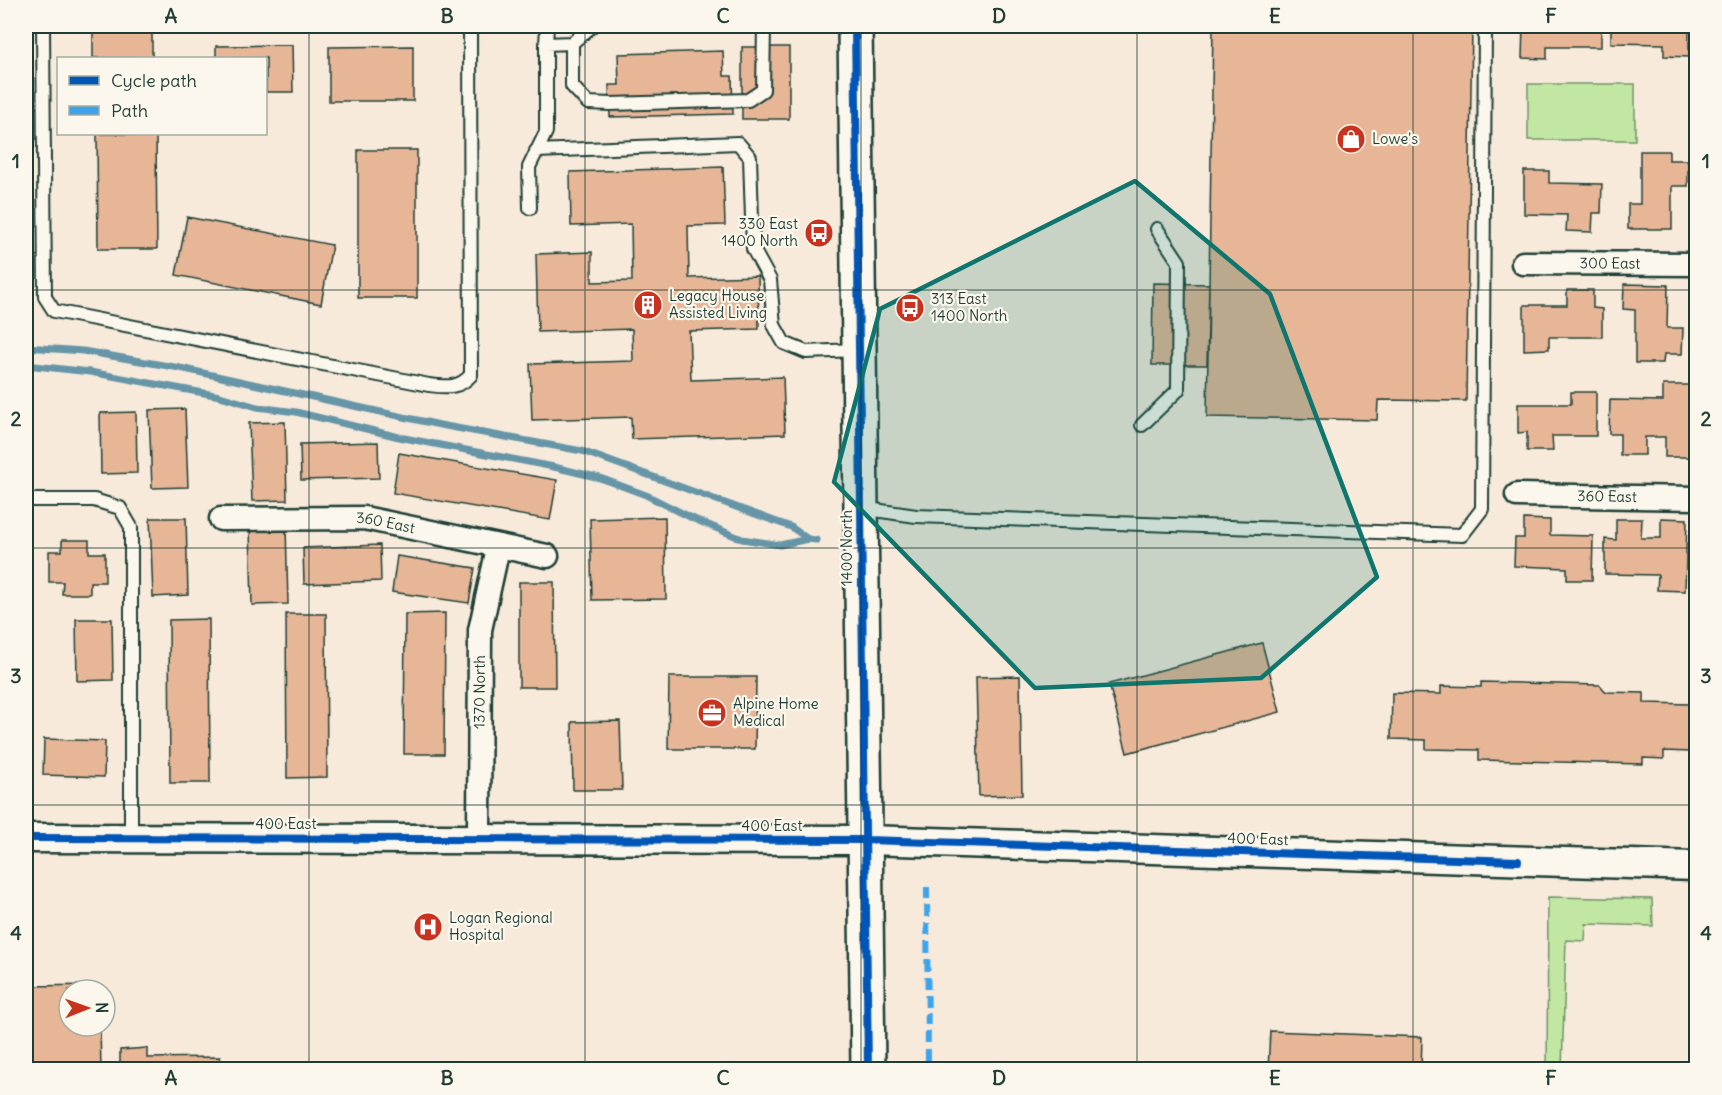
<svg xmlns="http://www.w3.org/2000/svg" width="1722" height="1095" viewBox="0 0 1722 1095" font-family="Delius,sans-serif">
<rect width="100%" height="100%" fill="#f7eadb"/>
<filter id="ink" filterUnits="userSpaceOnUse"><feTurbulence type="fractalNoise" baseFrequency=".0167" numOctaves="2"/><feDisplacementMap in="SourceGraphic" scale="12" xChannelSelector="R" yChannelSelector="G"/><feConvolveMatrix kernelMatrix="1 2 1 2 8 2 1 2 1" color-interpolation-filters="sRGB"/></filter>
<g filter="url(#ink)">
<path fill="#c2e7a2" stroke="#70926b" stroke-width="1.5" d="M 1528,84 L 1635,84 L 1635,140 L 1528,140 Z
M 1548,897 L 1652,899 L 1653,926 L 1586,924 L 1585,941 L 1566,940 L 1562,1069 L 1547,1069 Z"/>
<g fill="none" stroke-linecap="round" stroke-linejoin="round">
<path stroke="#6595a7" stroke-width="7" d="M 26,347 L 83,351 L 180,368 L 440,425 L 582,451 L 791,527 L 808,539 L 816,540
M 26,365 L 90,372 L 220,396 L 257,407 L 296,412 L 399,437 L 554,467 L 600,478 L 646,495 L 694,519 L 742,539 L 780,545 L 808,539"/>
</g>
<path fill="#e6b697" stroke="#1f3d34" stroke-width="1.5" d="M 93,26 L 152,26 L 152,58 L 93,58 Z
M 1213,26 L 1472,26 L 1466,401 L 1378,400 L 1377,420 L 1207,417 Z
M 1523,26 L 1601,26 L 1601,47 L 1547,47 L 1547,59 L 1522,58 Z
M 1611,26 L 1689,26 L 1689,57 L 1664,56 L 1664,44 L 1611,43 Z
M 292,45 L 293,92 L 266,92 L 266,58 L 216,58 L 216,46 Z
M 413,46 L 413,101 L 329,101 L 329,47 Z
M 742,47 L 789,47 L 789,119 L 742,119 Z
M 723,51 L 724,76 L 732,76 L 733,114 L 610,117 L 609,85 L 619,85 L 618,54 Z
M 97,134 L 156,134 L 157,249 L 98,249 Z
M 358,150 L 417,150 L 417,298 L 358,298 Z
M 1640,151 L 1669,151 L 1669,160 L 1688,160 L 1688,186 L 1672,186 L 1672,229 L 1628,229 L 1628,204 L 1640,204 Z
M 723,167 L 725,225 L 688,226 L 689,278 L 758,276 L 759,329 L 689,331 L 691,380 L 783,377 L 785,434 L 632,439 L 631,417 L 532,420 L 530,364 L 633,361 L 632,329 L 538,332 L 536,254 L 592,252 L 592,282 L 632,281 L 631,224 L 571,226 L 570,172 Z
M 1524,171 L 1549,171 L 1549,183 L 1602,184 L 1601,213 L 1593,213 L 1592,232 L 1566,231 L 1567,215 L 1524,214 Z
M 187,217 L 332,245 L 321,304 L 176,275 Z
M 1153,283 L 1209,284 L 1207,365 L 1152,365 Z
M 1624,284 L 1668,285 L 1667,328 L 1683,328 L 1682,354 L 1664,354 L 1663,363 L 1635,363 L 1635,310 L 1623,309 Z
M 1567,290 L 1593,290 L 1593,308 L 1602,309 L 1602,337 L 1549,337 L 1549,349 L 1524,350 L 1524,305 L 1567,305 Z
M 1663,385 L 1691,385 L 1690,457 L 1665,457 L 1665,437 L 1645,437 L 1645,455 L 1620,455 L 1620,434 L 1609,434 L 1610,400 L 1663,401 Z
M 1571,392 L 1596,392 L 1596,436 L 1552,436 L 1553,451 L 1527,451 L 1527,432 L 1518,433 L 1518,404 L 1571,404 Z
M 185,409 L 188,487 L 152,488 L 149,410 Z
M 136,412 L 137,473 L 101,474 L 100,413 Z
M 285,422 L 287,500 L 252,501 L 249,423 Z
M 378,442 L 379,478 L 301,480 L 300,444 Z
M 399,453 L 557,480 L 550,520 L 393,493 Z
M 665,517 L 666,599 L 592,600 L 590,519 Z
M 150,518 L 186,518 L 188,595 L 153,597 Z
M 1661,518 L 1687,519 L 1685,591 L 1657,590 L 1658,575 L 1605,574 L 1605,539 L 1616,540 L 1616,519 L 1642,519 L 1641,538 L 1661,538 Z
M 1524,519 L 1550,520 L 1550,535 L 1593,536 L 1592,580 L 1567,580 L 1567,568 L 1514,566 L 1515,538 L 1524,538 Z
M 286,526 L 288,604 L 252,605 L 250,527 Z
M 62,540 L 89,540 L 89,553 L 105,553 L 105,582 L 90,582 L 90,594 L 62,594 L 63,582 L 49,582 L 49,551 L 62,551 Z
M 380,545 L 381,581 L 304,584 L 303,548 Z
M 397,556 L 475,568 L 469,603 L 392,592 Z
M 519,582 L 554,582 L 555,687 L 519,687 Z
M 445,613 L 444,754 L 404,754 L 405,614 Z
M 286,614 L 326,614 L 327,777 L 287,778 Z
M 76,619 L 112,619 L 113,680 L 77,681 Z
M 209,619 L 210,783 L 170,783 L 169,620 Z
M 1262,643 L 1280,712 L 1127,753 L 1109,684 Z
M 1020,676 L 1022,795 L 979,796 L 976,677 Z
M 669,677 L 756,677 L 755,749 L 668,749 Z
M 1481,682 L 1600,685 L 1606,692 L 1644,693 L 1644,703 L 1692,704 L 1691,752 L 1664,751 L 1664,759 L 1643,758 L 1643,764 L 1479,760 L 1479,750 L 1426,749 L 1426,740 L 1391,739 L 1392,693 L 1441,694 L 1441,686 L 1481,687 Z
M 620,721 L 622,790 L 573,790 L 572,722 Z
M 44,739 L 105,741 L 104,777 L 43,775 Z
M 99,985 L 100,990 L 69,990 L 69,1026 L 100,1026 L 101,1070 L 26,1070 L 26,986 Z
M 1270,1031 L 1422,1037 L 1421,1070 L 1268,1070 Z
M 147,1048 L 147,1058 L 220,1057 L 220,1070 L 120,1070 L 120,1050 Z"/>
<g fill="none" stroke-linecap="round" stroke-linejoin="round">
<g stroke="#1f3d34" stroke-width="16">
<path id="service" d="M 43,26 L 45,297 L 54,311 L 429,385 C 446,387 459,389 471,375 L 470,26
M 592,26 L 572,43 L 572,86 L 588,103 L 610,104 L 748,100 L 763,90 L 764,26
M 546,44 L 547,26
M 536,151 L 738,143 L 750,157 L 753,249 L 770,280 L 774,325 L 784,343 L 806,352 L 857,350
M 530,208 L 529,167 L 546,132 L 546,44 L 572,43
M 1142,425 L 1178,390 L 1179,262 L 1157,229
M 26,500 L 94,500 L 120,508 L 131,527 L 131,838
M 861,508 L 916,516 L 1462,535 L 1482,509 L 1485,26"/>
</g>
<g stroke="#1f3d34" stroke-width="27">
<g id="minor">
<path id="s1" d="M 1523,263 L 1696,264"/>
<path id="s2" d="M 1517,495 L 1696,498"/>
<path id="s3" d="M 221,519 L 364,518 L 547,556"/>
<path id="s4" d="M 479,839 L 480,630 L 498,548"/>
</g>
</g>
<g stroke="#1f3d34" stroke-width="33">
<path id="tertiary" d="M 26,838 L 867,840 L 1696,866"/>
</g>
<g stroke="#1f3d34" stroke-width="38">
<path id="secondary" d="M 855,26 L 868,1070"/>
</g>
<use href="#service" stroke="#fbf7ec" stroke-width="12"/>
<use href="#minor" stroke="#fbf7ec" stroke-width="22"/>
<use href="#tertiary" stroke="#fbf7ec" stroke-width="28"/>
<use href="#secondary" stroke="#fbf7ec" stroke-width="33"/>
<path stroke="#3da4eb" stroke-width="6" stroke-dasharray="12 6" stroke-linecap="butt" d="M 927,887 L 928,1070"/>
<g stroke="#fbf7ec" stroke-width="11">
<path id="cycleway" d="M 855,26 L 868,1070
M 26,838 L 867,840 L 1518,861"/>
</g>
<use href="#cycleway" stroke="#0057b8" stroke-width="8"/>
</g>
</g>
<path fill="#0f766e" fill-opacity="0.2" stroke="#0f766e" stroke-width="4.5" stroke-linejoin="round" d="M 1135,181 L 1270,294 L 1377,577 L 1261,678 L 1035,688 L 834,482 L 880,309 Z"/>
<path fill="none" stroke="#1f3d34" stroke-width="1.5" stroke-opacity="0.55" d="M 309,26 L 309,1070M 585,26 L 585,1070M 861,26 L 861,1070M 1137,26 L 1137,1070M 1413,26 L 1413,1070M 26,290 L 1696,290M 26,548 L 1696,548M 26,805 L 1696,805"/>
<defs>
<g id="shop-disc" transform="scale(1.5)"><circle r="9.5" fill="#c8321e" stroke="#fbf7ec"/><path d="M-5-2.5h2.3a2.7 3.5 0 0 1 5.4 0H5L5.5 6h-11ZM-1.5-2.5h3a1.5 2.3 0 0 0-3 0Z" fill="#fff"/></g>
<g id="bus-disc" transform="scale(1.5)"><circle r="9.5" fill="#c8321e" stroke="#fbf7ec"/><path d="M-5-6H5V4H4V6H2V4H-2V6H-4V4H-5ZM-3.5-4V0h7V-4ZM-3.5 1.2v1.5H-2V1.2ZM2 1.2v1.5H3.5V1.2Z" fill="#fff"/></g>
<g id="building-disc" transform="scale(1.5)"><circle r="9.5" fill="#c8321e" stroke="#fbf7ec"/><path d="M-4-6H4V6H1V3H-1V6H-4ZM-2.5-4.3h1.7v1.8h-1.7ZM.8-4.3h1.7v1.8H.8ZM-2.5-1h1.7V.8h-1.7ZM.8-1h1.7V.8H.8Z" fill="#fff"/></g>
<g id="office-disc" transform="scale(1.5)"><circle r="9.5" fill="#c8321e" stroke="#fbf7ec"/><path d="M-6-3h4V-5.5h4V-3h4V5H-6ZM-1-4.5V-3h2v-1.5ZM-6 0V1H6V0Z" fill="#fff"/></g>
<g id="hospital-disc" transform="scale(1.5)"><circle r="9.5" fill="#c8321e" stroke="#fbf7ec"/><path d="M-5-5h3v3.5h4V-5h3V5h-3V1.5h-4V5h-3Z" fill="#fff"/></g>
</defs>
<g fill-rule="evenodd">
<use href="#shop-disc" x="1351" y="139"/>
<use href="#bus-disc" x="819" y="233"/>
<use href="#building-disc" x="648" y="305"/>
<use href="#bus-disc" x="910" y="308"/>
<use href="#office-disc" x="712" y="713"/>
<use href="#hospital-disc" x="428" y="927"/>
</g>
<g text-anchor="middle" stroke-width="4.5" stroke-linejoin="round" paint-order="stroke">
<g font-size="15" fill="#1f3d34" stroke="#fbf7ec" text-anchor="start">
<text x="1372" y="144">Lowe's</text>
<text x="798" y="229" text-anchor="end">330 East<tspan x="798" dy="17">1400 North</tspan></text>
<text x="669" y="301">Legacy House<tspan x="669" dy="17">Assisted Living</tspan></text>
<text x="931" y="304">313 East<tspan x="931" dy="17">1400 North</tspan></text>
<text x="733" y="709">Alpine Home<tspan x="733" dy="17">Medical</tspan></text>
<text x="449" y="923">Logan Regional<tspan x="449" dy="17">Hospital</tspan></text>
</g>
<g font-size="15" fill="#1f3d34" stroke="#fbf7ec">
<text dy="5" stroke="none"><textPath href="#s1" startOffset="87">300 East</textPath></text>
<text dy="5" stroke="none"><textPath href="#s2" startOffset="90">360 East</textPath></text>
<text dy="5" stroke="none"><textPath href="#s3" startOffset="165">360 East</textPath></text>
<text transform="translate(847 548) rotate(-90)" y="5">1400 North</text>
<text dy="5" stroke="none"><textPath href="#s4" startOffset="147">1370 North</textPath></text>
<text x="286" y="829">400 East</text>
<text x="772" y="831">400 East</text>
<text transform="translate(1258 839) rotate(2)" y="5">400 East</text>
</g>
</g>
<rect width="1722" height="1095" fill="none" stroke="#fbf7ec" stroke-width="66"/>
<rect x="57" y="57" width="210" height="78" fill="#fbf7ec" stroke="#a3ada2" stroke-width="1.5"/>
<rect x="69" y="76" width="30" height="9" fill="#0057b8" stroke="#a3ada2" stroke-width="1.5"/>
<text x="111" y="87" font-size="18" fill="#1f3d34">Cycle path</text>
<rect x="69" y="106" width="30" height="9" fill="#3da4eb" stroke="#a3ada2" stroke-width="1.5"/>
<text x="111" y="117" font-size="18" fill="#1f3d34">Path</text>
<g transform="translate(87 1008) rotate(89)"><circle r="28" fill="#fbf7ec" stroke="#a3ada2" stroke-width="1.5"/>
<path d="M0-4.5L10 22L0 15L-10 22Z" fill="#c8321e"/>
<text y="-9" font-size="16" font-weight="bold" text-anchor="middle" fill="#1f3d34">N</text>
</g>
<rect x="33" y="33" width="1656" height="1029" fill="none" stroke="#1f3d34" stroke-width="2"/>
<g font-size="20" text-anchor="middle" font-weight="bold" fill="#1f3d34">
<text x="171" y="23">A</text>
<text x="447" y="23">B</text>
<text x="723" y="23">C</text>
<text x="999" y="23">D</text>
<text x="1275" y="23">E</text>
<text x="1551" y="23">F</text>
<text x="16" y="168">1</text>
<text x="1706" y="168">1</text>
<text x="16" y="426">2</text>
<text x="1706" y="426">2</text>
<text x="16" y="683">3</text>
<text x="1706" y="683">3</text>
<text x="16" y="940">4</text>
<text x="1706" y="940">4</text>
<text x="171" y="1085">A</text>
<text x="447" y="1085">B</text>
<text x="723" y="1085">C</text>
<text x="999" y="1085">D</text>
<text x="1275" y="1085">E</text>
<text x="1551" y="1085">F</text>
</g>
</svg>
